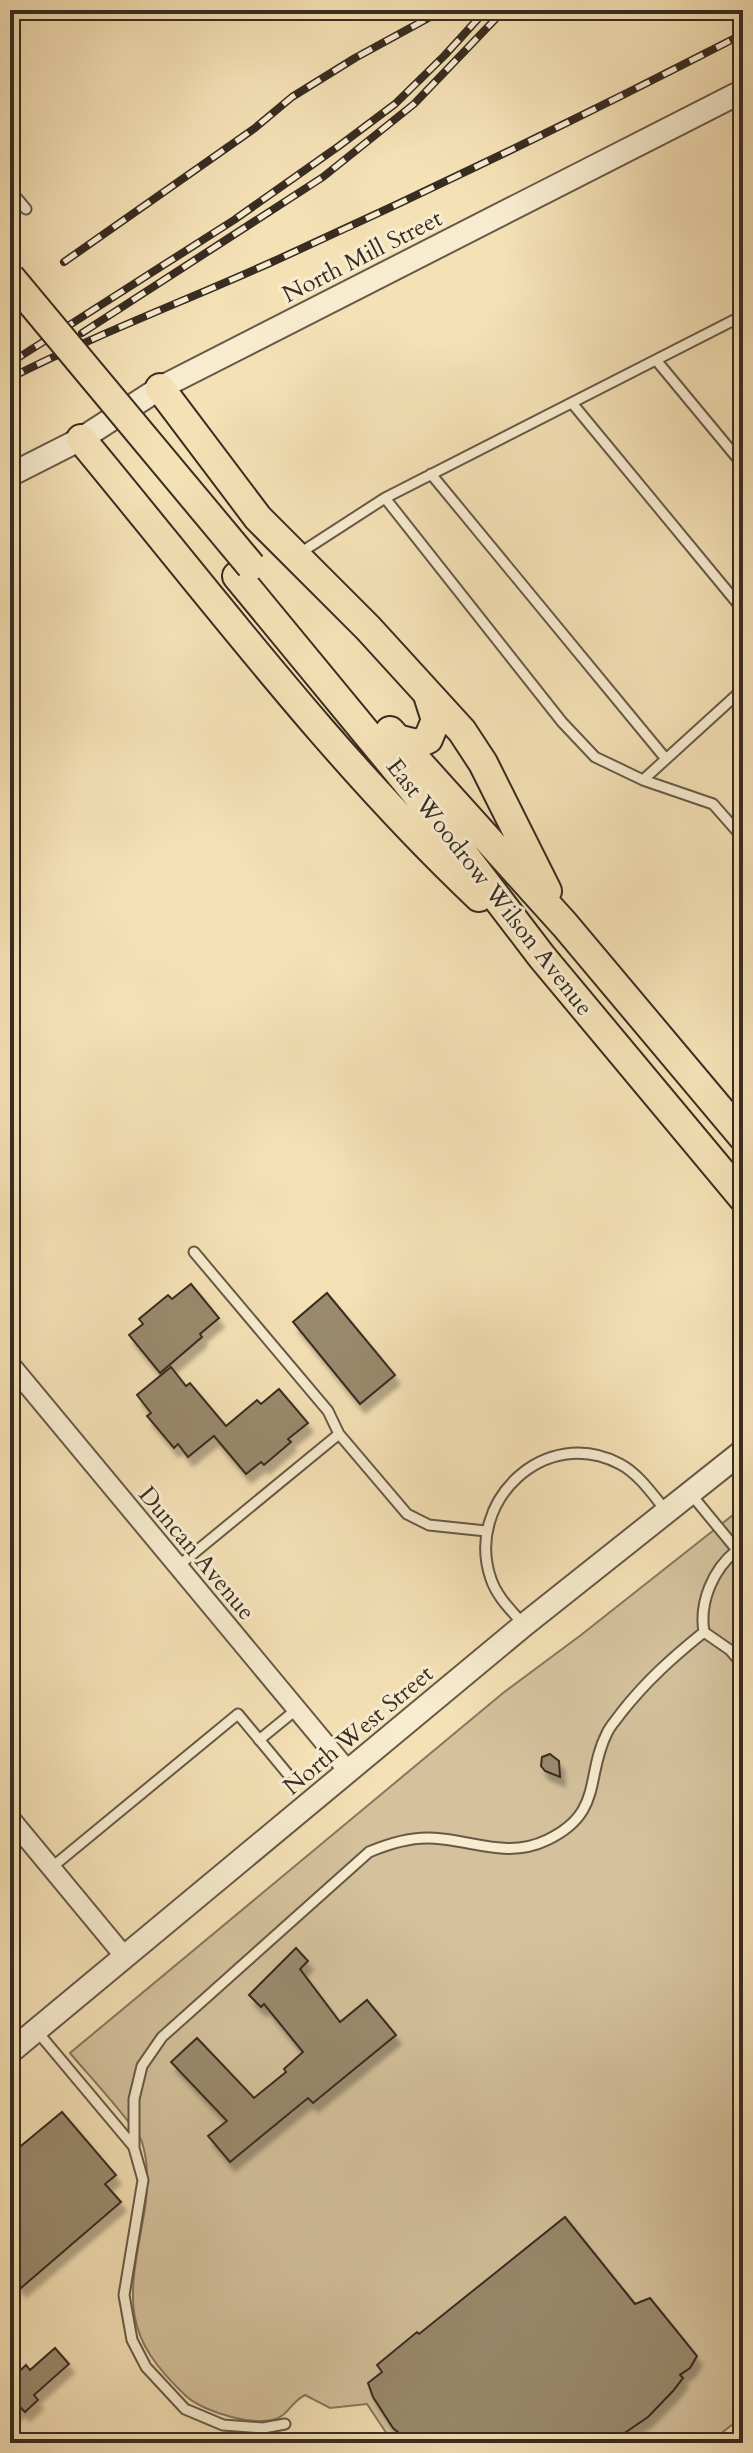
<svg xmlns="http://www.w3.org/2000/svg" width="753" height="2453" viewBox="0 0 753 2453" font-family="Cardo,serif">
<defs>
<filter id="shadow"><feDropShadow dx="5" dy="9" stdDeviation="2" flood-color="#0004"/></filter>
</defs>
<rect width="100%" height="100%" fill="#f5e1b6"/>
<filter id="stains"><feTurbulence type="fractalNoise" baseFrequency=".0025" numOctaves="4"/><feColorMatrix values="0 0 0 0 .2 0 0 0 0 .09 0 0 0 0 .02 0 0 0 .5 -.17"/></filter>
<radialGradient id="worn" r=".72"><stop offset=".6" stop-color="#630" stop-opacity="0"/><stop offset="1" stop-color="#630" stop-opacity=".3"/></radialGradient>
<path fill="#d5c29d" stroke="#86775f" stroke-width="2" d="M 743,1507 L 743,2416 L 709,2443 L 393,2443 L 367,2404 L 330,2408 L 305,2395 C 292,2402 292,2408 283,2415 C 263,2431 203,2412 186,2396 C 121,2335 128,2301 143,2220 C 148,2194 150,2168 142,2142 C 137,2127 83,2069 70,2053 L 503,1693 L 581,1635 Z"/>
<path fill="#9a8a6e" stroke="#382c21" stroke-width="2" filter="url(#shadow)" d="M 191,1284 L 219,1318 L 200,1334 L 202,1337 L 160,1373 L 129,1335 L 143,1324 L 139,1319 L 168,1295 L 172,1299 Z
M 327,1293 L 395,1375 L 360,1404 L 293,1322 Z
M 171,1367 L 186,1386 L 190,1383 L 226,1426 L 257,1400 L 261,1404 L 279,1389 L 308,1423 L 288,1439 L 291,1442 L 264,1465 L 261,1462 L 246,1474 L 214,1436 L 188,1457 L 178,1444 L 174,1448 L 147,1416 L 151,1413 L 137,1395 Z
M 550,1754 L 559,1761 L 560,1777 L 545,1771 L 541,1766 L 542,1757 Z
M 296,1948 L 308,1961 L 300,1969 L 340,2022 L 367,2000 L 396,2035 L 313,2103 L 308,2098 L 230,2162 L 208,2136 L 227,2121 L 171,2062 L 197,2038 L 254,2098 L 286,2072 L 284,2069 L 303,2052 L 264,2004 L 261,2007 L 249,1995 Z
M 62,2112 L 116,2175 L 105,2184 L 121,2202 L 21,2288 L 10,2275 L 10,2155 Z
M 565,2217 L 635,2304 L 650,2298 L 697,2356 L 690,2368 L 680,2375 L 683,2378 L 673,2391 L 648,2417 L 610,2443 L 516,2443 L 510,2437 L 503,2443 L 498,2443 L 494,2437 L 486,2443 L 411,2443 L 393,2428 L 373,2397 L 368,2383 L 382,2372 L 377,2365 L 417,2332 L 419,2334 Z
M 55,2348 L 69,2364 L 34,2395 L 38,2400 L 25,2412 L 20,2407 L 10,2416 L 10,2380 L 26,2365 L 30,2370 Z"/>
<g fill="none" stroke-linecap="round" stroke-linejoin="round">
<g stroke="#675946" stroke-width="13">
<path id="service" d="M 10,190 L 26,209
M 656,360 L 743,465
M 572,403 L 743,610
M 431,474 L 666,759
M 385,498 L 562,722 L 595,757 L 643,780 L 713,804 L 743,838
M 300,553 L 385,498 L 738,318 L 743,320
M 643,780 L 743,689
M 194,1252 L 328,1411 L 339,1434 L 407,1514 L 429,1525 L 486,1531
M 690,1493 L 737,1550 C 713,1569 699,1602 704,1632
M 177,1567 L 339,1434
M 523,1624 C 511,1610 497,1597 491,1579 C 464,1502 545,1424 620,1464 C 639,1474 653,1495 667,1512
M 259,1740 L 297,1709
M 51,1868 L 238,1714 L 287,1773
M 36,2030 L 134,2147
M 285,2424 L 263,2428 L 223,2425 L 185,2409 L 146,2367 L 132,2340 L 124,2295 L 143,2180 L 134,2148 L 134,2099 L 142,2066 L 162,2037 L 369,1852 C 388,1844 406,1838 427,1838 C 469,1838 506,1860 547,1840 C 604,1813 585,1776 607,1733 C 610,1726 617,1719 621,1713 C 646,1681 673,1657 704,1632 L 730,1650 L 743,1665"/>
</g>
<g stroke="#675946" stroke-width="22">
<path id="minor" d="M 10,1364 L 349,1772
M 10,1818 L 125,1957"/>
</g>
<g stroke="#675946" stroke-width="26">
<path id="tertiary" d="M 10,475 L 81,439 L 160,388 L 743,91
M 10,2052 L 524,1625 L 743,1451"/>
</g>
<g stroke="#382c21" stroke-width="32">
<path id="primary" d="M 160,388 L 258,518 L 368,628 L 462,731 L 483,763 L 547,891
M 81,439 C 209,593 334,760 479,897
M 237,576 L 429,809 L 542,957 L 743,1198
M 390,731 L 565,925 L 743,1137
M 397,739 L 417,744 L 428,739 L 436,720 L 428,695"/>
</g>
<use href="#service" stroke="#f8ecd0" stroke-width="9"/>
<use href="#minor" stroke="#f8ecd0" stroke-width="18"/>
<use href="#tertiary" stroke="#f8ecd0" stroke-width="22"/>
<use href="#primary" stroke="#f5e1b6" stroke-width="28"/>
<g stroke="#382c21" stroke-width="8">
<path id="rail" d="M 64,262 L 255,128 L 292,97 L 355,58 L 443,10
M 82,333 L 323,177 L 414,104 L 504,10
M 10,363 L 234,220 L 339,146 L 395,104 L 445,55 L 486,10
M 10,378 C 95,335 185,301 272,262 C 431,190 588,114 743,34"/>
</g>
<use href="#rail" stroke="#f8ecd0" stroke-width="5" stroke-dasharray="15" stroke-linecap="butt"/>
<g stroke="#382c21" stroke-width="32" stroke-linecap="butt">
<path id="primary-bridge" d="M 10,277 L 251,566"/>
</g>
<use href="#primary-bridge" stroke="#f5e1b6" stroke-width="28"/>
</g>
<g text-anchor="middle" stroke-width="6" stroke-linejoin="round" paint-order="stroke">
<g font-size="24" fill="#382c21" stroke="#f8ecd0">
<text transform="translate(362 256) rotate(-27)" y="8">North Mill Street</text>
<text transform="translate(490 887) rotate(52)" y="8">East Woodrow Wilson Avenue</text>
<text transform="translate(197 1553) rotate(50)" y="8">Duncan Avenue</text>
<text transform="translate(358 1730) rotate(-40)" y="8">North West Street</text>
</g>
</g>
<rect width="753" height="2453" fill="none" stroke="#f5e1b6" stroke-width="40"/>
<rect x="12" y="12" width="729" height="2429" fill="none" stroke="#382c21" stroke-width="4"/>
<rect x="20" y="20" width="713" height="2413" fill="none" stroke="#382c21" stroke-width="2"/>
<rect width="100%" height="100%" filter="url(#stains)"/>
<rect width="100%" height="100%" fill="url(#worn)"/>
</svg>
